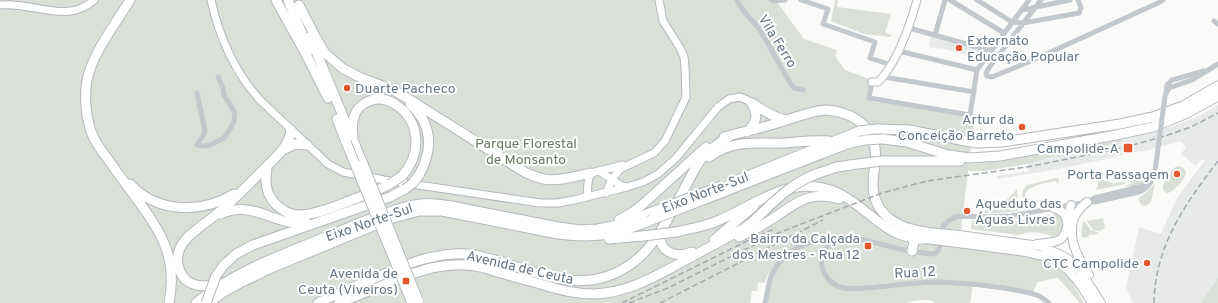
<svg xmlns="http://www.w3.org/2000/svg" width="1218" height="303" viewBox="0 0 1218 303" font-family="Overpass,sans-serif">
<rect width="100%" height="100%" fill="#fafaf8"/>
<path fill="#e8e9e9" d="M 931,36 L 990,52 L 984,60 L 944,49 L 942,47 L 941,49 L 929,47 Z
M 1218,105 L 1218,277 L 1201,303 L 1133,303 L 1126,288 L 1139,227 L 1161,234 L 1177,198 L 1199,168 L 1205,161 L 1202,159 L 1196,166 L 1181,154 L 1186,147 L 1181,141 L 1141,152 L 1140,151 L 1092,162 L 1048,171 L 997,179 L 997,176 L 1029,171 L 1027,161 L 1119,141 L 1149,134 L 1184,122 L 1201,115 Z"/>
<path fill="#dadfd7" d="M 0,0 L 779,0 L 777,2 L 804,39 L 837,50 L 835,56 L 845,70 L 872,80 L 867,94 L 873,102 L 975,114 L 969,164 L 1002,161 L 1107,142 L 1123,140 L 1121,142 L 1084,150 L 1072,153 L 1047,158 L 1021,165 L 984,171 L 968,171 L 960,239 L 1036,249 L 1051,255 L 1047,264 C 1055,267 1066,273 1071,280 C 1076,288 1079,296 1084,303 L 1080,303 L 1058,278 C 1050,278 1045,281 1038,282 L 1032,293 L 973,285 L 970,303 L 934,303 L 933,301 C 924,299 915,300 906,303 L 765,303 L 769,272 L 764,283 L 758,282 L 757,291 L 752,291 L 750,303 L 0,303 Z
M 835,0 L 838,0 L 837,7 L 891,14 L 885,32 L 891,35 L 891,37 L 864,34 L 831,21 Z
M 1177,166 L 1182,167 C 1184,169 1186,170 1186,173 C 1185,179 1173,193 1167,193 C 1165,192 1164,191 1163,189 C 1162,182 1172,169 1177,166 Z
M 1149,169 C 1147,183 1138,188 1124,186 L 1131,184 L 1130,181 L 1127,182 L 1128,180 L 1141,177 Z
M 1055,178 L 1057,178 L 1059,180 L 1058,184 L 1056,181 C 1044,183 1011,188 1032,207 L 1024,201 L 1022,194 L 1025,187 L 1028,185 Z
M 1103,180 L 1113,183 L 1123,182 L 1125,182 L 1125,184 L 1096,190 L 1098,186 L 1098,181 Z
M 1155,183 L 1151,202 L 1146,206 C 1142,206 1138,203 1139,198 L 1150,189 Z
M 1017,189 L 1018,211 L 999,213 L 981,213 L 995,203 L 1008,199 Z
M 1055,214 L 1058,214 C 1063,218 1064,223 1064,230 L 1056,239 L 1047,234 L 1033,232 L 1018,235 L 971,229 L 972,221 L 996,224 L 1006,223 Z
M 1103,218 L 1105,228 L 1100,231 L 1093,230 L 1087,221 Z
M 1083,222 L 1085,222 L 1091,230 L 1099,233 L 1093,235 L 1090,234 L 1088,237 L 1083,238 C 1080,234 1082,227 1083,222 Z
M 1218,277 L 1218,303 L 1201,303 Z"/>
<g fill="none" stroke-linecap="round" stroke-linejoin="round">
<g stroke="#b3babf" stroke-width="9">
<path id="secondary" d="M 211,0 C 219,37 236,75 262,102 L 328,164 L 343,172 L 384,180 L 540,203 L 558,203 L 574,200 L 627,187 L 643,182 L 658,174 L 676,158 L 718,107 L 729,99 L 740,97 L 747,100 L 752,103
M 0,5 C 32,1 67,25 94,0
M 872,82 L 878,82 C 885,76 888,69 893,62 C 904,42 911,22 917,0
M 599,171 L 620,185 L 627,187
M 606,193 L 612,179 L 620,169 L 654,153 L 665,141 L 686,97 L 685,67 L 684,57 L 680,48 L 663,21 L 659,0
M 588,197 C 587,188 587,181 591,173 L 623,165"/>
</g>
<g stroke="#b5babe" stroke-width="10">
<path id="primary" d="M 1087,202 C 1082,206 1078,210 1075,216 C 1072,221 1072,226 1072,232 C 1072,249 1081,261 1089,275
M 1054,208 C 1061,210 1066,214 1067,222
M 959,235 L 1040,246 L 1059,254 L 1068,259 L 1081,272 L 1101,303
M 958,243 L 1026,252 L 1048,257 L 1067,269 L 1078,281 L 1092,303
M 1037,244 C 1044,243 1051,243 1057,241 C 1070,237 1067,216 1071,205"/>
</g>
<g stroke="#b4b9bd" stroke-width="11">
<path id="highway" d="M 130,0 C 115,25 93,52 87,80 C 84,96 86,119 92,134 C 96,144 103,153 110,162 C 128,189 151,214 164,243 C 172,262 173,283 169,303
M 276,0 L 307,56 L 328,98
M 288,0 L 309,50
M 299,5 L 316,38 L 325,53 L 342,68 L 359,77 L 395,91 L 407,98 L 526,173 C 532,175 538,178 544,179 C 558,182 578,176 591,173
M 310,37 L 363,164
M 752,103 C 763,110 772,117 786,120
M 410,104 C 433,124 433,150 419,175
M 337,119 L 346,142
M 877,129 L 909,130 L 976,143 L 1002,142 L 1120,124 L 1153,117 L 1183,106 L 1218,86
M 747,132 C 756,123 759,115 752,104
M 353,135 C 352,129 352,123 354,117 C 358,103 375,95 389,101 C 420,115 424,152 402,176
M 724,137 C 741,132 758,129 774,124 C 789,120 812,110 827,110 C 837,111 848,114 856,119 C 862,123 869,129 872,137 C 879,152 873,169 873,185 C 874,216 899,229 927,232
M 883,139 L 907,142 L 948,155 L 970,158 L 1000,156 L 1116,135 L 1153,127 L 1185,114 L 1218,96
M 283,150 L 295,144 L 307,145
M 709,157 C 734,139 754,144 783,143 C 798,142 813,140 829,141
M 882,161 L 960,161
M 267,166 C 267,171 266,176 266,181 C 266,199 282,215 300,215 C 315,215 330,208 344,203 C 359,197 375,192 390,184
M 816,174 L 837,167 L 850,165
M 735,181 L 859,131
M 130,184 C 157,213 201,214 234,194
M 694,196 L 719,187
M 690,205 L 847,144 L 864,140
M 220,214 C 256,199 274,227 307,223
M 619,220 L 633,212 L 642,205 L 706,147
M 661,230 C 656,251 675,259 692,252
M 676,232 C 689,229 702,227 715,222 C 757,205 790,172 838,193 C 860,203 875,223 896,233 C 906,237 916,239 926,239
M 739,237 C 749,232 760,227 769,221 C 793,206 808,189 839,199
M 609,239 L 643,236
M 714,240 L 754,206
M 912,251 L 915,238
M 223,266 L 236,254 L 253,245 L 390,197 L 405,189
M 220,284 C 212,285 204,287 196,285 C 177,280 173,257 183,243 C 191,232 203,225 213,217 C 231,203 246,187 262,171 C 269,164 277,157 283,149 C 288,143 290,137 291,130
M 196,303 C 233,272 279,256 323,238 C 353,226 383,212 414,205 C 426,202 439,204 451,206 L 558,227 L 581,230 L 598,229 L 618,225 L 652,212
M 209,303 L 222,293 L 240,283 L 269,269 L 390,219 L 419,211 L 442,211 L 558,234 C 596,239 615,235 649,221
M 318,303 C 334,295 351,288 368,281 C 400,267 433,251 469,254 C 479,255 489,259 499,261 C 533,272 572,289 608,276 C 652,261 667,219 688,182 C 692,174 696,166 702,158 C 709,149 720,142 730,136
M 339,303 C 356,296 372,290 388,283 C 420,270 447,260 481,267 C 500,273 518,278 537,283 C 555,289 575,294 594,294 C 631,293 663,272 695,255 C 711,246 727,238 743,229 L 750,224 L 762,213"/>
</g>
<path stroke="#c3c8cc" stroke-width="5" d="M 737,0 C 742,13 754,20 761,32 C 773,50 781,71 794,88 L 803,90
M 771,0 L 774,1 L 785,0
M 801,0 L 828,9 L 823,24 L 875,42 L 870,58 L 891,65
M 950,0 L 1004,33
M 977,0 L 1012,22 L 1023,23 L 1079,13 L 1081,8 L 1078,0
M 1041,0 L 988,69 L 986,74 L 987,76 L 992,77 L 1031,61 L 1158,3 L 1163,0
M 1022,10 L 1070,0
M 1214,21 L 1218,24
M 909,28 L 992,51
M 935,35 L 945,0
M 899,51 L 977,70
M 884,77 L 974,92
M 872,82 L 869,98 L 970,115 L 977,70 L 1029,0
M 1166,92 L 1167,85 L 1172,80 L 1204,71
M 197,93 L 205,131 L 204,134 L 197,145 L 203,146 L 210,145 L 224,138 L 227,134 L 234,122 L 235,113 L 224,95 L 223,88 L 218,77
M 1166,94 L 1169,88 L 1192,80 L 1218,64
M 1088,202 L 1094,198 L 1139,187 L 1145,184 L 1150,178
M 835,239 C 829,244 823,252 822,260 C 820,273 832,286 844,288 C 858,290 873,287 887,286 C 905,284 924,282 942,282 C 963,283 983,285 1003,288 C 1014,290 1026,291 1036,295 C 1041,296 1045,300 1049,303
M 765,303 L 770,279 L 777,265 L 787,254 L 798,247 L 811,242 L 852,237 L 908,251 L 932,254 L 936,253 L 939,249 L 943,226 L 946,223 L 953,218 L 960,216 L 984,217 L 1011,216 L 1087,202 L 1095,202 L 1139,192 C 1149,188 1153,181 1155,171"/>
<use href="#secondary" stroke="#fff" stroke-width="7"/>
<use href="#primary" stroke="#fff" stroke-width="8"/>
<use href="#highway" stroke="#fff" stroke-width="9"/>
<path stroke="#a2aab0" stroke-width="1.5" stroke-dasharray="6 3" stroke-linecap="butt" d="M 622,303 L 749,240 L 776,228
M 629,303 L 668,288 L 778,233 L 882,193 L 927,181 L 1027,167 L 1122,148 L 1165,136 L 1191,127 L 1218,113
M 660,303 L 823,220
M 1154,303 C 1155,246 1185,204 1218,161"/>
<g stroke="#b5babe" stroke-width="10" stroke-linecap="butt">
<path id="primary-bridge" d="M 927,232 L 959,235
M 926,239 L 958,243"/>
</g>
<g stroke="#b4b9bd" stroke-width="11" stroke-linecap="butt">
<path id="highway-bridge" d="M 859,131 L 877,129
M 864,140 L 883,139
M 346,142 L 412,303
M 363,164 L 418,300
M 850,165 L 882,161
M 390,184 L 402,176
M 405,189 L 413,183 L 419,175
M 652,212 L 694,196
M 762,213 C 779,196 794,183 816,174
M 649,221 L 690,205
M 643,236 L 676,232
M 206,303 L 216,276 L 223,266"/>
</g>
<path stroke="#c3c8cc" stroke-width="5" d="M 1155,171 L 1165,96"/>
<use href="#primary-bridge" stroke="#fff" stroke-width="8"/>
<use href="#highway-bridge" stroke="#fff" stroke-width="9"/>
</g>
<g fill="#e4572e" stroke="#fff" stroke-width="1.5">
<circle cx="959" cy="48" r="4"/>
<circle cx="347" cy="88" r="4"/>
<circle cx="1022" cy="127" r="4"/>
<rect x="1123" y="143" width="10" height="10" rx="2"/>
<circle cx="1177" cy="174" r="4"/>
<circle cx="967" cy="211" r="4"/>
<rect x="864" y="242" width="8" height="8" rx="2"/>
<circle cx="1147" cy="263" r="4"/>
<rect x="402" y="277" width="8" height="8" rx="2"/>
</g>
<g text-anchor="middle" stroke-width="4" stroke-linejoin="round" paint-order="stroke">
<g font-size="14" fill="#657683" stroke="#fff" text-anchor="end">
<text x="967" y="45" text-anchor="start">Externato<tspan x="967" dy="16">Educação Popular</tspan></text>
<text x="355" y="93" text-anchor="start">Duarte Pacheco</text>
<text x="1014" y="124">Artur da<tspan x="1014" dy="16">Conceição Barreto</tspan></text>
<text x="1119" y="153">Campolide-A</text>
<text x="1169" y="179">Porta Passagem</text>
<text x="975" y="208" text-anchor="start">Aqueduto das<tspan x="975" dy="16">Águas Livres</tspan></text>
<text x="860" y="243">Bairro da Calçada<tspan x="860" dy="16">dos Mestres - Rua 12</tspan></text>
<text x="1139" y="268">CTC Campolide</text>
<text x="398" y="278">Avenida de<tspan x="398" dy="16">Ceuta (Viveiros)</tspan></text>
</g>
<g font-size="14" fill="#657683" stroke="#fff">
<text transform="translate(778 41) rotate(58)" y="5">Vila Ferro</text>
<text transform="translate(705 192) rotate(-21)" y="5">Eixo Norte-Sul</text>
<text transform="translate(369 222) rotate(-19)" y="5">Eixo Norte-Sul</text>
<text transform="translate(520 267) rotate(13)" y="5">Avenida de Ceuta</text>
<text transform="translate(915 272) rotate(-3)" y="5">Rua 12</text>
</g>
<g font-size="14" fill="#687a64" stroke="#fff">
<text x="526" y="148">Parque Florestal<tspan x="526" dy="16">de Monsanto</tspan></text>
</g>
</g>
</svg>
